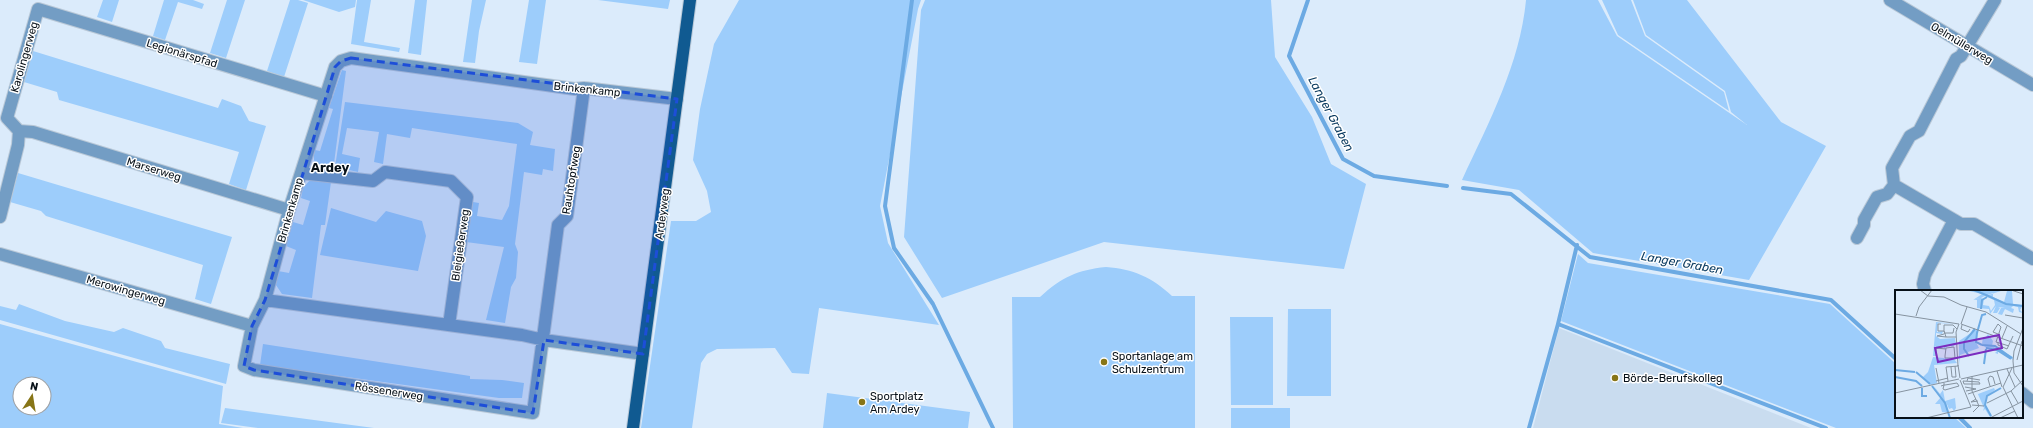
<svg xmlns="http://www.w3.org/2000/svg" width="2033" height="428" viewBox="0 0 2033 428" font-family="Rubik,sans-serif">
<rect width="100%" height="100%" fill="#dbebfb"/>
<path fill="#c9dcef" d="M 1559,328 L 1811,428 L 1533,428 Z"/>
<path fill="#9dcdfb" fill-rule="evenodd" d="M 103,0 L 119,0 L 112,22 L 97,17 Z
M 164,0 L 193,0 L 204,4 L 202,9 L 178,2 L 165,40 L 153,36 Z
M 227,0 L 245,0 L 226,58 L 210,53 Z
M 290,0 L 298,0 L 308,3 L 284,77 L 267,71 Z
M 303,0 L 356,0 L 355,7 L 339,12 Z
M 357,0 L 371,0 L 364,42 L 400,48 L 399,52 L 351,44 Z
M 415,0 L 427,0 L 421,55 L 408,53 Z
M 472,0 L 486,0 L 479,31 L 475,63 L 463,62 Z
M 529,0 L 546,0 L 537,64 L 519,62 Z
M 598,0 L 670,0 L 668,9 Z
M 739,0 L 921,0 L 918,9 L 880,206 L 888,243 L 939,325 L 819,308 L 809,374 L 792,373 L 775,348 L 717,349 L 707,354 L 701,363 L 692,428 L 641,428 L 671,221 L 696,221 L 711,212 L 707,191 L 693,160 L 700,109 L 714,44 Z
M 925,0 L 1271,0 L 1275,57 L 1312,117 L 1331,164 L 1366,184 L 1344,269 L 1104,242 L 942,298 L 904,237 L 921,10 Z
M 1526,0 L 1598,0 L 1617,36 L 1747,125 L 1731,112 L 1725,91 L 1646,35 L 1633,0 L 1687,0 L 1781,122 L 1826,146 L 1749,280 L 1593,253 L 1519,190 L 1462,180 C 1489,122 1520,64 1526,0 Z
M 1602,0 L 1631,0 L 1645,36 L 1724,92 L 1729,111 L 1618,35 Z
M 33,51 L 218,108 L 222,99 L 241,106 L 249,121 L 266,126 L 246,190 L 229,184 L 239,152 L 59,100 L 57,92 L 24,82 Z
M 342,70 L 346,71 L 333,171 C 318,168 311,167 315,150 L 320,151 L 333,109 L 329,108 Z
M 345,102 L 518,123 L 533,132 L 530,145 L 555,149 L 553,171 L 543,169 L 542,175 L 524,172 L 515,244 L 518,252 L 516,278 L 511,287 L 505,323 L 486,320 L 504,247 L 466,242 L 473,202 L 479,203 L 477,216 L 502,220 L 509,206 L 517,144 L 412,128 L 410,138 L 387,134 L 383,164 L 374,162 L 379,132 L 347,128 L 342,154 L 360,158 L 358,172 L 335,167 Z
M 18,173 L 232,237 L 211,304 L 195,299 L 203,265 L 46,216 L 41,211 L 10,202 Z
M 310,180 L 331,182 L 325,225 L 321,225 L 312,298 L 282,294 L 276,285 L 278,271 L 289,273 L 296,250 L 286,246 L 293,222 L 303,225 L 310,201 L 301,198 L 303,188 Z
M 331,208 L 376,222 L 386,211 L 422,221 L 426,236 L 418,271 L 320,255 Z
M 1578,254 L 1588,263 L 1830,304 L 1896,364 L 1896,417 L 1954,417 L 1966,428 L 1836,428 L 1561,321 Z
M 1106,267 C 1133,269 1152,277 1172,296 L 1195,296 L 1195,428 L 1013,428 L 1012,297 L 1040,297 C 1062,277 1077,270 1106,267 Z
M 19,304 L 65,321 L 114,332 L 123,328 L 161,341 L 165,348 L 230,364 L 226,384 L 0,320 L 0,306 L 16,310 Z
M 1288,309 L 1331,309 L 1331,396 L 1287,396 Z
M 1230,317 L 1273,317 L 1273,405 L 1231,405 Z
M 0,324 L 223,386 L 219,424 L 243,428 L 0,428 ZM 20,384 L 44,384 L 44,408 L 20,408 Z
M 263,344 L 470,376 L 470,379 L 502,380 L 524,383 L 522,398 L 499,398 L 260,365 Z
M 827,393 L 970,412 L 968,428 L 823,428 Z
M 225,408 L 374,428 L 258,428 L 221,423 Z
M 1231,408 L 1290,408 L 1290,428 L 1231,428 Z"/>
<g fill="none" stroke-linecap="round" stroke-linejoin="round">
<path stroke="#6caae3" stroke-width="4" d="M 912,0 L 885,206 L 894,248 L 933,304 L 993,428
M 1308,0 L 1289,56 L 1343,159 L 1374,176 L 1447,186
M 1463,188 L 1511,194 L 1590,257 L 1831,300 L 1896,359
M 1558,324 L 1826,428
M 1959,417 L 1970,428
M 1529,428 L 1558,324 L 1577,245"/>
<g stroke="#b9c8d7" stroke-width="14">
<path id="minor" d="M 1890,0 L 2033,85
M 1995,0 L 1961,56 L 1956,59 L 1919,131 L 1910,136 L 1892,168 L 1894,185 L 1961,224 L 1974,224 L 2033,259
M 584,88 L 567,216 L 558,225 L 533,413 L 254,370 L 244,366 L 252,326 L 265,300 L 289,210 L 335,67 L 341,61 L 351,58 L 575,89 L 584,88 L 677,99
M 19,131 L 33,132 L 289,210
M 301,173 L 373,181 L 385,172 L 451,181 L 467,197 L 449,325
M 0,217 L 18,145 L 19,131 L 7,118 L 38,9 L 326,96
M 1857,238 L 1864,225 L 1864,220 L 1877,197 L 1887,194 L 1894,185
M 0,254 L 252,326
M 1925,291 L 1923,284 L 1925,275 L 1954,220
M 265,300 L 522,335 L 544,340 L 643,354
M 2022,393 L 2033,402"/>
</g>
<g stroke="#b9c8d7" stroke-width="14">
<path id="major" d="M 633,428 L 690,0"/>
</g>
<use href="#minor" stroke="#739dc4" stroke-width="12"/>
<use href="#major" stroke="#105a91" stroke-width="12"/>
</g>
<path fill="#1d4ed8" fill-opacity="0.2" stroke="#1d4ed8" stroke-width="3" stroke-dasharray="8 5" stroke-linejoin="round" d="M 351,58 L 677,99 L 643,354 L 544,340 L 533,413 L 254,370 L 244,366 L 252,326 L 265,300 L 335,67 L 341,61 Z"/>
<g fill="#877517" stroke="#fff" stroke-width="1.5">
<circle cx="1104" cy="362" r="4"/>
<circle cx="1615" cy="378" r="4"/>
<circle cx="862" cy="402" r="4"/>
</g>
<g text-anchor="middle" stroke-width="3" stroke-linejoin="round" paint-order="stroke">
<g font-size="11" fill="#071018" stroke="#fff">
<text transform="translate(1962 43) rotate(31)" y="4">Oelmüllerweg</text>
<text transform="translate(182 53) rotate(17)" y="4">Legionärspfad</text>
<text transform="translate(24 57) rotate(-74)" y="4">Karolingerweg</text>
<text transform="translate(587 89) rotate(6)" y="4">Brinkenkamp</text>
<text transform="translate(154 169) rotate(17)" y="4">Marserweg</text>
<text transform="translate(571 180) rotate(-81)" y="4">Rauhtopfweg</text>
<text transform="translate(290 210) rotate(-74)" y="4">Brinkenkamp</text>
<text transform="translate(662 214) rotate(-82)" y="4">Ardeyweg</text>
<text transform="translate(460 245) rotate(-82)" y="4">Bleigießerweg</text>
<text transform="translate(126 290) rotate(16)" y="4">Merowingerweg</text>
<text transform="translate(389 391) rotate(9)" y="4">Rössenerweg</text>
</g>
<g font-size="11" fill="#071018" stroke="#fff" text-anchor="start">
<text x="1112" y="360">Sportanlage am<tspan x="1112" dy="13">Schulzentrum</tspan></text>
<text x="1623" y="382">Börde-Berufskolleg</text>
<text x="870" y="400">Sportplatz<tspan x="870" dy="13">Am Ardey</tspan></text>
</g>
<g font-size="12" font-style="italic" fill="#0c3c61" stroke="#fff">
<text transform="translate(1331 114) rotate(62)" y="4">Langer Graben</text>
<text transform="translate(1682 263) rotate(10)" y="4">Langer Graben</text>
</g>
<g font-size="13" font-weight="bold" fill="#071018" stroke="#fff">
<text x="330" y="172">Ardey</text>
</g>
</g>
<g transform="translate(1895 290)">
<rect width="128" height="128" fill="#dbebfb"/>
<path d="M 70,0 L 109,0 L 78,10 L 87,4 ZM 112,1 L 117,1 L 118,14 L 128,15 L 125,20 L 128,23 L 124,22 L 123,17 L 118,16 L 116,18 L 119,19 L 118,23 L 110,19 L 107,25 L 103,24 L 106,18 L 110,18 L 103,17 L 105,18 L 102,23 L 98,23 L 101,16 L 95,24 L 94,19 L 82,18 L 82,10 L 79,10 L 98,3 L 98,7 L 109,12 ZM 90,6 L 99,10 L 100,15 L 96,21 L 94,16 L 88,15 L 89,9 L 86,8 ZM 41,32 L 59,34 L 59,38 L 59,34 L 43,33 L 42,42 L 48,41 L 47,44 L 41,43 L 41,46 L 45,49 L 60,48 L 61,54 L 57,57 L 55,55 L 55,57 L 54,55 L 49,59 L 49,56 L 45,59 L 45,56 L 42,58 L 40,56 L 40,66 L 38,66 ZM 78,39 L 83,41 L 80,50 L 84,58 L 65,65 L 64,75 L 64,51 L 76,43 ZM 93,44 L 98,51 L 97,56 L 118,67 L 118,70 L 103,61 L 103,64 L 100,63 L 103,60 L 91,58 L 87,54 L 88,47 L 91,47 ZM 38,67 L 59,69 L 62,73 L 39,75 L 42,93 L 36,95 L 22,83 L 28,87 L 33,82 ZM 38,95 L 45,104 L 48,100 L 50,111 L 60,108 L 61,118 L 59,121 L 57,118 L 54,119 L 51,112 L 54,123 L 47,122 L 45,114 L 40,114 L 46,107 ZM 99,98 L 100,100 L 91,106 L 90,116 L 97,126 L 95,127 L 90,119 L 88,121 L 89,118 L 82,102 L 83,104 Z" fill="#9dcdfb" fill-rule="evenodd"/>
<path fill="none" stroke="#6caae3" stroke-width="2" d="M 79,0 L 91,5M 91,5 L 111,14 L 128,16M 86,19 L 87,10 L 92,7M 87,55 L 81,52 L 82,43 L 87,25 L 91,24M 87,55 L 100,56 L 117,68M 91,58 L 102,60 L 116,69M 74,66 L 69,59 L 69,52 L 80,39M 89,74 L 91,59M 0,80 L 20,82M 21,82 L 35,94M 0,87 L 21,91 L 27,96M 37,96 L 50,113 L 55,128M 27,98 L 27,106 L 32,106M 96,126 L 90,115 L 92,106 L 106,98"/>
<path fill="none" stroke="#8693a0" stroke-width="1" d="M 25,0 L 33,6 L 49,7 L 66,15 L 91,22 L 126,44M 116,0 L 128,4M 0,24 L 64,34M 110,25 L 128,28M 21,26 L 24,17 L 37,0M 46,34 L 43,34 L 43,41 L 49,41 L 49,35M 66,34 L 128,56M 66,34 L 72,17M 103,34 L 106,37 L 101,52 L 114,56M 103,34 L 98,42 L 103,44M 49,35 L 58,35 L 62,39M 67,35 L 66,39 L 73,42 L 75,39M 128,38 L 119,61 L 118,71 L 119,83 L 128,96M 50,43 L 58,43 L 59,38M 49,44 L 42,46 L 51,47M 50,44 L 49,41 L 51,47 L 61,47M 107,48 L 112,36M 103,52 L 103,55 L 112,59 L 118,46M 41,66 L 41,58 L 51,59M 50,66 L 50,68 L 60,68 L 59,57M 50,66 L 51,58 L 59,57M 122,70 L 127,51M 63,75 L 65,88M 63,76 L 61,42 L 64,34M 56,77 L 57,87 L 61,87 L 60,76M 41,78 L 44,93M 117,78 L 108,97 L 123,128M 112,79 L 120,97M 102,81 L 107,97M 77,86 L 77,101 L 84,116 L 78,122M 66,89 L 128,75M 65,90 L 76,117M 41,91 L 53,88M 53,91 L 51,77 L 63,76M 68,91 L 84,92 L 85,94 L 69,94 ZM 72,91 L 73,88 L 85,90M 46,96 L 49,95 L 50,95 L 62,93 L 64,96 L 50,100 L 48,99 L 49,95 L 49,93M 95,96 L 93,89 L 95,86 L 98,87 L 100,94M 70,97 L 81,99 L 71,101M 116,101 L 123,113M 0,103 L 64,89M 73,104 L 106,93M 81,109 L 76,112 L 83,111M 92,113 L 116,101 L 128,90M 77,115 L 89,116M 31,128 L 76,117M 95,128 L 128,111M 105,128 L 120,121"/>
<path fill="#7b2cbf" fill-opacity="0.15" stroke="#7b2cbf" stroke-width="2" d="M 104,45 L 107,58 L 43,72 L 40,58 Z"/>
<rect width="128" height="128" fill="none" stroke="#071018" stroke-width="2"/>
</g>
<g transform="translate(32 396) rotate(12)"><circle r="19" fill="#ffffff" stroke="#9c9fa3"/>
<path d="M0-3L7 15L0 10L-7 15Z" fill="#877517"/>
<text y="-6" font-size="11" font-weight="bold" text-anchor="middle" fill="#071018">N</text>
</g>
</svg>
